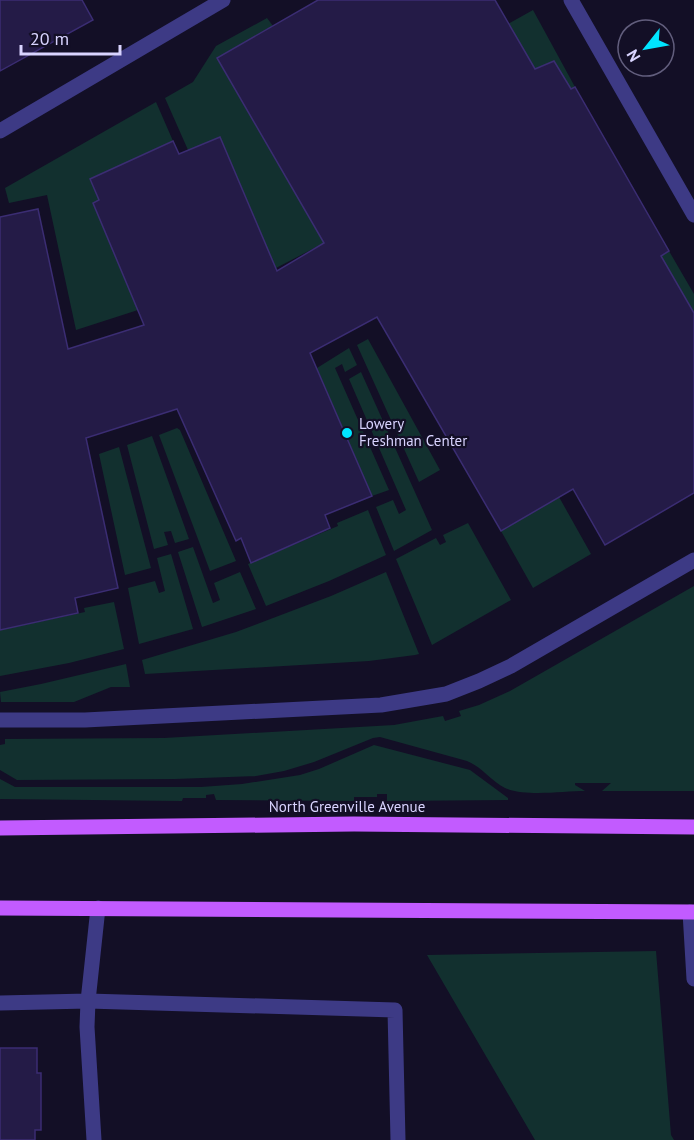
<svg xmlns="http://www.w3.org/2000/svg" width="694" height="1140" viewBox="0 0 694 1140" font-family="'PT Sans',sans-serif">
<rect width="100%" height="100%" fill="#130f26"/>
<path fill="#12302f" d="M 533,10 L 575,87 L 571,89 L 554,61 L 535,69 L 508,24 Z
M 267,18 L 273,26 L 324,243 L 276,268 L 188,150 L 165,98 L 193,82 L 216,46 Z
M 156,102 L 173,141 L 90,179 L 99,200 L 93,203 L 138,310 L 76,330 L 47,195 L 9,203 L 5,188 Z
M 669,251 L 694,294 L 694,313 L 661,256 Z
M 368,339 L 440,470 L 419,482 L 357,345 Z
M 349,348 L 357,365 L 345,372 L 342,364 L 335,368 L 389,490 L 372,496 L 317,368 Z
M 361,372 L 432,530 L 394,551 L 376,507 L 393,500 L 399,514 L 406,510 L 349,379 Z
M 177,428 L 180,430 L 236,561 L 210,571 L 159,435 Z
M 152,436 L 189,539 L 175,543 L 171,531 L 164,532 L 168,545 L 154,549 L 127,445 Z
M 119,447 L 151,568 L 125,575 L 99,454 Z
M 559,497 L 591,554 L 533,588 L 501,531 Z
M 368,510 L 386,555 L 329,581 L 266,606 L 248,564 L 338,526 L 337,523 Z
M 468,523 L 511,600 L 432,645 L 396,559 L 436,538 L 440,545 L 446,542 L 443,535 Z
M 193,547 L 213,603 L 220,600 L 214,583 L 240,572 L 256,609 L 202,627 L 178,552 Z
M 171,554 L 193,629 L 139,644 L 128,588 L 155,581 L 159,593 L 165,591 L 157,558 Z
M 386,572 L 419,654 L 415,655 L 369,661 L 145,674 L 142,660 L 236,632 L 331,596 Z
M 694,586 L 694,791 L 602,791 L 611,783 L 575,783 L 575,785 L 585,791 C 563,791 525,797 505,788 C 491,781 482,767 467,761 L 380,737 L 373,738 L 314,762 L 284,771 L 256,776 L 175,779 L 17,780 L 0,770 L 0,745 L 5,744 L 5,739 L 164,738 L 394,725 L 443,716 L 445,721 L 461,716 L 459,711 L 479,705 L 510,691 Z
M 114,602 L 124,649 L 69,663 L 0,676 L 0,630 L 85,612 L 84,608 Z
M 126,664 L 130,687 L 111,687 L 74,702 L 1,702 L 0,692 L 41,684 Z
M 374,745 L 470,770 L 508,798 L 508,800 L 387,801 L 387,794 L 377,794 L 377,797 L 354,797 L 354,801 L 216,800 L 214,794 L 206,795 L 206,798 L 183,798 L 182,801 L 0,799 L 0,779 L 15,787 L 201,787 L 242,784 L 300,775 L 319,769 Z
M 656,951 L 671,1135 L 674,1140 L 535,1140 L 427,955 Z"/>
<path fill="#241b47" stroke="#3b2d73" stroke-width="1.5" d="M 0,0 L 82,0 L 93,20 L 0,71 Z
M 318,0 L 495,0 L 535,69 L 554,61 L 571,89 L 575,87 L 669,251 L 661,256 L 694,313 L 694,493 L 605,545 L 573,489 L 501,531 L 377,317 L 310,353 L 372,496 L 325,515 L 330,528 L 251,563 L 241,538 L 236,541 L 177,409 L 86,438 L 118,588 L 75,598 L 78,613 L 0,630 L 0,217 L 38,209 L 68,349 L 144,325 L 93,203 L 99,200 L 90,179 L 173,141 L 179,154 L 220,137 L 277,271 L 324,243 L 217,58 Z
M 0,1048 L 37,1048 L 37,1073 L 41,1073 L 41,1130 L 35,1130 L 35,1140 L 0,1140 Z"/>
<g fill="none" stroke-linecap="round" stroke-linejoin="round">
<path stroke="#3d3a85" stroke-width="15" d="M 571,0 L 694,215
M 0,131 L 223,0
M 0,720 L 85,720 L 381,705 L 446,694 L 479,681 L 511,666 L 694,560
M 690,912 L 694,979
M 0,1003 L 88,1001 L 395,1010 L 398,1140
M 94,1140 L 87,1027 L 88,1001 L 98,908"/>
<path stroke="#c25bff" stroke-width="15" d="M 0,828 L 354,824 L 694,827
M 0,908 L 694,912"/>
</g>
<circle fill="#00e5ff" stroke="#130f26" stroke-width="2" cx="347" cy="433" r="6"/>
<g text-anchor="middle" stroke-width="4.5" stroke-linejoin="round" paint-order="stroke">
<g font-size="15" fill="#d9d4ff" stroke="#130f26" text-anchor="start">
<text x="359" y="429">Lowery<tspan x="359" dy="17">Freshman Center</tspan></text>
</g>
<g font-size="15" fill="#d9d4ff" stroke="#130f26">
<text x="347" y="812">North Greenville Avenue</text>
</g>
</g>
<g transform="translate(646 48) rotate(239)"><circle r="28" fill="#130f26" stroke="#625e7d" stroke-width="1.5"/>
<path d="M0-4.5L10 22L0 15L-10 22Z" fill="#00e5ff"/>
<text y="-9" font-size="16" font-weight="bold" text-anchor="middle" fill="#d9d4ff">N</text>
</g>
<path d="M21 45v9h99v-9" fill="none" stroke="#d9d4ff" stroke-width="3"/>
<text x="30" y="45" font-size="18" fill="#d9d4ff" stroke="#130f26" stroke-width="4.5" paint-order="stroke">20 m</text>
</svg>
